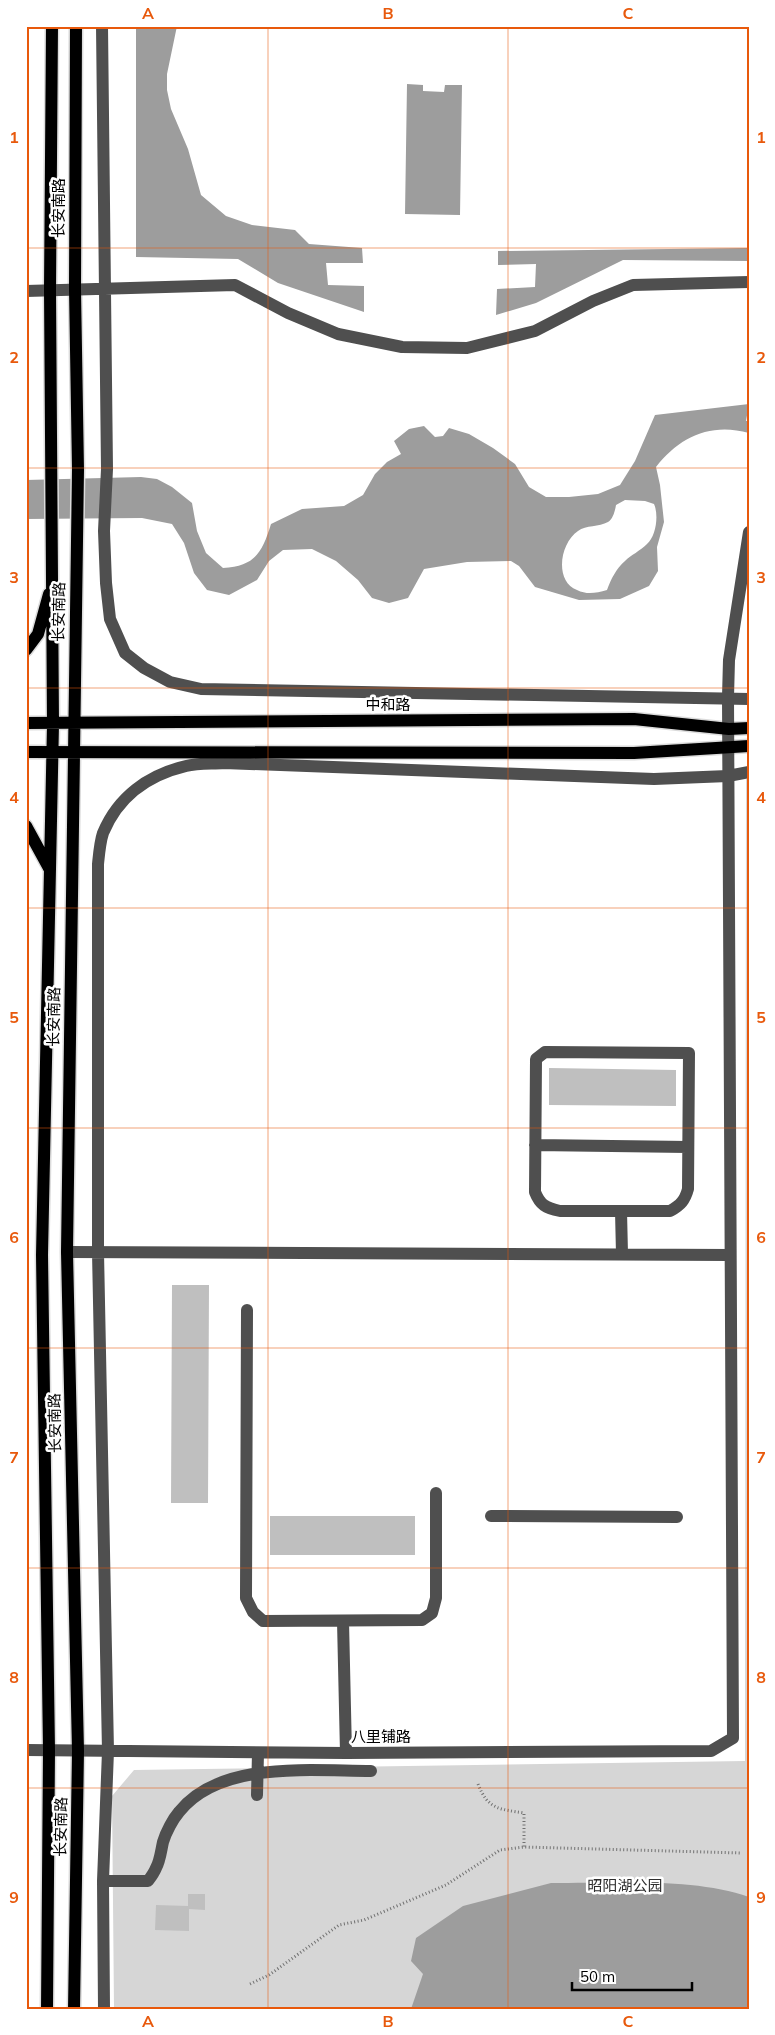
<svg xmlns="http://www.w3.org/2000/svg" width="775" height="2035" viewBox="0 0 775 2035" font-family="Mulish,'Noto Sans SC',sans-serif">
<rect width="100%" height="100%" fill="#fff"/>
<path fill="#d6d6d6" d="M 746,779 L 749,779 L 749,2009 L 114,2009 L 112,1796 L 134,1770 L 745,1761 Z"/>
<path fill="#9d9d9d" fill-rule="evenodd" d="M 136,26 L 177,26 L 167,74 L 167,90 L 171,109 L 188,149 L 201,195 L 226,216 L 252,225 L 295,230 L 309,244 L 362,248 L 363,263 L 326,263 L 328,285 L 364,286 L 364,312 L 278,283 L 238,259 L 136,257 Z
M 407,84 L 423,85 L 423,91 L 444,92 L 445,85 L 462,85 L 460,215 L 405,214 Z
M 749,248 L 749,261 L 623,260 L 536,303 L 496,315 L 497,289 L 535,287 L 536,264 L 498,265 L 498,251 Z
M 749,404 L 746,421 L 749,421 L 749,433 C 711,422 679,437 656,467 L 660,485 L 664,522 L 657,547 L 658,571 L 649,586 L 620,599 L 579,600 L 535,587 L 519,566 L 511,561 L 467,562 L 424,569 L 408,598 L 389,603 L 372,598 L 358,580 L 336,561 L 312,549 L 283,550 L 269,561 L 257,580 L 229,595 L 207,590 L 194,573 L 184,543 L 172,524 L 142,518 L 26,519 L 26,480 L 141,477 L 157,479 L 172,487 L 192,503 L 197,531 L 206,553 L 223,568 C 255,566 262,553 271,524 L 302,509 L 344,506 L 363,495 L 375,474 L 387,462 L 401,454 L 394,441 L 409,429 L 424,426 L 435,437 L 443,436 L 449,428 L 469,434 L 493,448 L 515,464 L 529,487 L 546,497 L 569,497 L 598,494 L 620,485 L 635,461 L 655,415 ZM 625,500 L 645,501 L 654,504 C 659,515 656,536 647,544 C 640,551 631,555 625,561 C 616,569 611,579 607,590 C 596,593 587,595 577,590 C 554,581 560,543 578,531 C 586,525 599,527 608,522 C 613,519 615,511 616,505 Z
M 551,1883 C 611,1883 693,1877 749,1897 L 749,2009 L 411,2009 L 423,1974 L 411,1961 L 416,1938 L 463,1906 Z"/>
<path fill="#bfbfbf" d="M 549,1068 L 676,1070 L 676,1106 L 549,1105 Z
M 172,1285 L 209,1285 L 208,1503 L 171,1503 Z
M 270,1516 L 415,1516 L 415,1555 L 270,1555 Z
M 188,1894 L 205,1894 L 205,1910 L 189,1909 L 189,1931 L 155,1930 L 156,1905 L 188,1906 Z"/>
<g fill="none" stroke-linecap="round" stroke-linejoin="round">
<g stroke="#dbdbdb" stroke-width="15">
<path id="major" d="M 26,650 L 38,634 L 49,594
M 26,723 L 634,719 L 729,729 L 749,728
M 26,752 L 634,753 L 749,746
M 26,826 L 49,868
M 47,2009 L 49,1750 L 42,1255 L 53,724 L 50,290 L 52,26
M 74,2009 L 78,1751 L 67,1252 L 78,470 L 75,289 L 76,26"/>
</g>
<path stroke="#717171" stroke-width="3" stroke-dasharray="1 2.5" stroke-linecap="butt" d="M 478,1784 C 488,1810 500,1809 524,1813 L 524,1847
M 250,1984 L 269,1975 L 339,1925 L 364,1920 L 446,1885 L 500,1850 L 524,1847 L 741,1853"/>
<path stroke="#4f4f4f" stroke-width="12" d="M 102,26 L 107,469 L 104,531 L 106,583 L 110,619 L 125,653 L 144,668 L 170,682 L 201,689 L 749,699
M 26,291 L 235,285 L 288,313 L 338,334 L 402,347 L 467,348 L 535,331 L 593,301 L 633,285 L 749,282
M 545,1052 L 689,1053 L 688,1189 C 685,1200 681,1205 670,1211 L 560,1211 C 546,1208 540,1205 535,1192 L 536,1059 Z
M 535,1145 L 688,1147
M 621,1211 L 622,1254
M 67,1252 L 730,1255
M 247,1310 L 246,1598 L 253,1612 L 263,1621 L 422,1620 L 432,1613 L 436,1598 L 436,1493
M 491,1516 L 677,1517
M 343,1621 L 346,1753
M 26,1750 L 346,1753 L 711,1751 L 733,1738 L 728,697 L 729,660 L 749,532
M 257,1795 L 258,1753
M 103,1881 L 148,1881 C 151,1877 154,1873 156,1868 C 160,1861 161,1851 163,1842 C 166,1832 173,1819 179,1812 C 220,1760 312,1771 371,1771
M 104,2009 L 103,1881 L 108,1751 L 98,1252 L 98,864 C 99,854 100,842 103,833 C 118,797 148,775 186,766 C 198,763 212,764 224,763 L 654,779 L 728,776 L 749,772"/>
<use href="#major" stroke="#000" stroke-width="12"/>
</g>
<path fill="none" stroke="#e8590c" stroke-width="1" stroke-opacity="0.55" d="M 268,26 L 268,2009M 508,26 L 508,2009M 26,248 L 749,248M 26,468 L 749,468M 26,688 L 749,688M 26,908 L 749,908M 26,1128 L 749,1128M 26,1348 L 749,1348M 26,1568 L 749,1568M 26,1788 L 749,1788"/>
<g text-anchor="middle" stroke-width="5" stroke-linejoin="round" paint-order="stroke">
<g font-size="15" fill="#000" stroke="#fff">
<text transform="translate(59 208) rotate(-90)" y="5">长安南路</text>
<text transform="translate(59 612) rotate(-89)" y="5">长安南路</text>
<text x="388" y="710">中和路</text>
<text transform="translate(54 1017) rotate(-89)" y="5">长安南路</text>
<text transform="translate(55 1423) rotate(-91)" y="5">长安南路</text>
<text x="381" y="1742">八里铺路</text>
<text transform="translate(61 1827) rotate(-89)" y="5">长安南路</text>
</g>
<g font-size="15" fill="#2d2d2d" stroke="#fff">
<text x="625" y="1891">昭阳湖公园</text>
</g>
</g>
<rect width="775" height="2035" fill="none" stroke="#ffffff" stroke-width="55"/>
<path d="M572 1982v8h120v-8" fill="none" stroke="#000000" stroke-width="2.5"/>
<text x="580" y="1982" font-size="15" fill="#000000" stroke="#ffffff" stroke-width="4" paint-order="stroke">50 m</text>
<rect x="28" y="28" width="720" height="1980" fill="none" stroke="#e8590c" stroke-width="2"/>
<g font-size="16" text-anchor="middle" font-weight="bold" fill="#e8590c">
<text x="148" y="19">A</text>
<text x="388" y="19">B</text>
<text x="628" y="19">C</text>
<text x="14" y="143">1</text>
<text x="761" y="143">1</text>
<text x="14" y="363">2</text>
<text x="761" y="363">2</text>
<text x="14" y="583">3</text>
<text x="761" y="583">3</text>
<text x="14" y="803">4</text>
<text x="761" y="803">4</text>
<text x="14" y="1023">5</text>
<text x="761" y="1023">5</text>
<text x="14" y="1243">6</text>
<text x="761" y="1243">6</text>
<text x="14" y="1463">7</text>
<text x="761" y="1463">7</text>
<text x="14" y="1683">8</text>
<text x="761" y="1683">8</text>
<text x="14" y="1903">9</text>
<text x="761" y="1903">9</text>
<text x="148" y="2027">A</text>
<text x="388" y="2027">B</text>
<text x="628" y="2027">C</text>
</g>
</svg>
